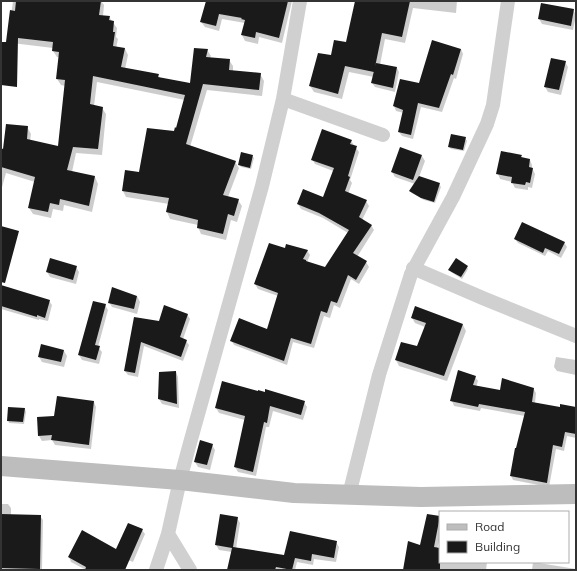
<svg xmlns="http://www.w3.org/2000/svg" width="577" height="571" viewBox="0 0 577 571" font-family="Mulish,sans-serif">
<rect width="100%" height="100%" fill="#fff"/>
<path fill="#0003" d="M 13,1 L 101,1 L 104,5 L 103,16 L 109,17 L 117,28 L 116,37 L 118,39 L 116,48 L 125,49 L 128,55 L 125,69 L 158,75 L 160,78 L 191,85 L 207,50 L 211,56 L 210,58 L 229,60 L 233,66 L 233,72 L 260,74 L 264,81 L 262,96 L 207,90 L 190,147 L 235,162 L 239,168 L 228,197 L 238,200 L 242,206 L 237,222 L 231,220 L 226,240 L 201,234 L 198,227 L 198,225 L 170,219 L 167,212 L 169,204 L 126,197 L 123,191 L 139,173 L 175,132 L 177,129 L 185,100 L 97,82 L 94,106 L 102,108 L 106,114 L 102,155 L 76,153 L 72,172 L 95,177 L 98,184 L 92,212 L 64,205 L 63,211 L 53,209 L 51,218 L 33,214 L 29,208 L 35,182 L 6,173 L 1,191 L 1,149 L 4,150 L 27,127 L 31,134 L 30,141 L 59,147 L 65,86 L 61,85 L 57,79 L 60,57 L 57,57 L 53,51 L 53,48 L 12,43 L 8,37 Z
M 207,1 L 292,1 L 282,43 L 259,37 L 258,44 L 245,41 L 242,35 L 245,23 L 222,19 L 219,31 L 205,27 L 201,22 Z
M 342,1 L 457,1 L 456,13 L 413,8 L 405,43 L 385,39 L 380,65 L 397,68 L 399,72 L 395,92 L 375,87 L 372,83 L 374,77 L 349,72 L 342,99 L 314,92 L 310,86 L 332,56 L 347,43 L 356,2 Z
M 541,4 L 573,10 L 576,15 L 573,30 L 542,24 L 539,19 Z
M 461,49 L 463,54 L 456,79 L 454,78 L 442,112 L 421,107 L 413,139 L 402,136 L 399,132 L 404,113 L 396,111 L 394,106 L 401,80 L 420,84 Z
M 565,62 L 568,67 L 561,95 L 548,92 L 545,87 Z
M 465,138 L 467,141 L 464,151 L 451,149 L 449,147 Z
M 351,141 L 359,152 L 350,180 L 352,183 L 348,194 L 366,201 L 369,206 L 362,220 L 371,225 L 374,230 L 357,257 L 366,262 L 369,267 L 359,284 L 351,279 L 340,308 L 334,305 L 330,318 L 324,316 L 314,348 L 293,342 L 287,365 L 234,345 L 231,340 L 268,330 L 278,296 L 258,289 L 255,284 L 286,250 L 307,250 L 310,255 L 307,262 L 326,269 L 348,233 L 323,218 L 301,209 L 298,204 L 324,198 L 333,171 L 315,164 L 312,159 Z
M 252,156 L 254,158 L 251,169 L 241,167 L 239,164 Z
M 422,156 L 425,161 L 419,177 L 439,184 L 441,187 L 435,203 L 424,200 L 412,193 L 411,191 L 415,184 L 395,177 L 392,172 Z
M 521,156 L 522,158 L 530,160 L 532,165 L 532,168 L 535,174 L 532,188 L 528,187 L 528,190 L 515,188 L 512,182 L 500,179 L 498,174 Z
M 515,239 L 564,242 L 567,247 L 561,258 L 548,251 L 545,256 L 518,243 Z
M 76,267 L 79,272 L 76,284 L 50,277 L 47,272 Z
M 467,267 L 468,269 L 462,279 L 451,272 L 450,270 Z
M 1,286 L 11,288 L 12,290 L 49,301 L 52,305 L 48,321 L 39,319 L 39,320 L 1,309 Z
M 137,296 L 140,302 L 137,314 L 112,307 L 109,302 Z
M 105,305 L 108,310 L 98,347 L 102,352 L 99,364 L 82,360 L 79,355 Z
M 416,307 L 463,325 L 466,331 L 447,381 L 399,366 L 396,360 L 417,348 L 425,327 L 415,323 L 412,318 Z
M 187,314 L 190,319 L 183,339 L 186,341 L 189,345 L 183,361 L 144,346 L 138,377 L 128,375 L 125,371 L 135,318 L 159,322 Z
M 64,351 L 67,356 L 64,367 L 42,362 L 39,357 Z
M 556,357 L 576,360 L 576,375 L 557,371 L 554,367 Z
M 176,372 L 178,377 L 179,408 L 162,404 L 159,399 Z
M 475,377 L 478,381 L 476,387 L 501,391 L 533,388 L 536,393 L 535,403 L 561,408 L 576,408 L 576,438 L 567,436 L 564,451 L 556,449 L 549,487 L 513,480 L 511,476 L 525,416 L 481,408 L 480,411 L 454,406 L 452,401 Z
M 223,383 L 304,402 L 307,407 L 303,420 L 273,411 L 269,427 L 266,427 L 256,476 L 238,472 L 235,467 L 245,420 L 219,413 L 216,408 Z
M 94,402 L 96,407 L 91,449 L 55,445 L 52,440 L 42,441 L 39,436 L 55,417 Z
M 25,409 L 26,412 L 24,424 L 9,423 L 8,420 Z
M 212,445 L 215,450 L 210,470 L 198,467 L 195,462 Z
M 1,504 L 8,504 L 11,508 L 11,515 L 40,516 L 43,520 L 42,570 L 1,570 Z
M 428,515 L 440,518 L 440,537 L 437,549 L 440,549 L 440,562 L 487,562 L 486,570 L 404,570 L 421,546 Z
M 237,518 L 240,523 L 236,549 L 285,556 L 336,542 L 339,547 L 336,562 L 314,559 L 313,565 L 297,562 L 295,570 L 228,570 L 232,552 L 219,550 L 216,545 Z
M 142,530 L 145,534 L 133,562 L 128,560 L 125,570 L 86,570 L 71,562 L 69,557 L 117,550 Z
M 533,562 L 576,569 L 576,570 L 532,570 Z"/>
<path fill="#1a1a1a" d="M 16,1 L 101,1 L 99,15 L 110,16 L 109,20 L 114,21 L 113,32 L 115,32 L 113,46 L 125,48 L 121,67 L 159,74 L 158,77 L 190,83 L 194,48 L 208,49 L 206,57 L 230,59 L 229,70 L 261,73 L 259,90 L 203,84 L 186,144 L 236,161 L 223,195 L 239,199 L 234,216 L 228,214 L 223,234 L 197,228 L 198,220 L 166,212 L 169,198 L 122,191 L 125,170 L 139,172 L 147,128 L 174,131 L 175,127 L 176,128 L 185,95 L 93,76 L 90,104 L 103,107 L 98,149 L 73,147 L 67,170 L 95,176 L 89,206 L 60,199 L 59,205 L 50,203 L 48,212 L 28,208 L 35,177 L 1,167 L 1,148 L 3,149 L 6,124 L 28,126 L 27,139 L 58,146 L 65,80 L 56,79 L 59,52 L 52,51 L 53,42 L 18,38 L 17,87 L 1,85 L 1,42 L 6,42 L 10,10 L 15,11 Z
M 206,1 L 288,1 L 279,38 L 256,32 L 255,38 L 241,35 L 245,20 L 241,19 L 242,18 L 219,14 L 216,26 L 200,22 Z
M 355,1 L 410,1 L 402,37 L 382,33 L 374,72 L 345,66 L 338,94 L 309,86 L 318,53 L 331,55 L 334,40 L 346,42 Z
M 541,3 L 574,9 L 571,26 L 538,19 Z
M 432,40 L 461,49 L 453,75 L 451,74 L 439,108 L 418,103 L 411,135 L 398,132 L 403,110 L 393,106 L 400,79 L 419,83 Z
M 551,58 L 566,61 L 559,90 L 544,87 Z
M 376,63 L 397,67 L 393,88 L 371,83 Z
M 322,129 L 352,140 L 350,144 L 357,146 L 348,176 L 350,177 L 345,191 L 367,200 L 359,217 L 372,225 L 353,253 L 367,261 L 356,280 L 348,275 L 337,303 L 331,301 L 327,313 L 321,311 L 311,344 L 291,338 L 284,361 L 230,341 L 239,318 L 267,329 L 278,293 L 254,284 L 269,243 L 285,248 L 286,244 L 308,250 L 303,259 L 306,260 L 306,261 L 325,267 L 349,230 L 319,213 L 297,204 L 303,189 L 323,197 L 334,168 L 311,160 Z
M 451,134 L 466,137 L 463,150 L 448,147 Z
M 400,147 L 422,155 L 413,180 L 391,172 Z
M 501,151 L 522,155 L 521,157 L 530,159 L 529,167 L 533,168 L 530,183 L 526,182 L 525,185 L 511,183 L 512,177 L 496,174 Z
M 241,152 L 253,155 L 250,168 L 238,165 Z
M 419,176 L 440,183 L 434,202 L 421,198 L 409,191 Z
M 522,222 L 565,242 L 559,254 L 545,248 L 543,253 L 514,239 Z
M 1,226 L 19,231 L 5,283 L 1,282 Z
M 50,258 L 77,266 L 73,280 L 46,272 Z
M 456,258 L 468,266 L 461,277 L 448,270 Z
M 1,285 L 50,300 L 45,318 L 37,315 L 37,317 L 1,306 Z
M 112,287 L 137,296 L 134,309 L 108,303 Z
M 93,301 L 106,304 L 95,345 L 100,346 L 96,360 L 78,355 Z
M 164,305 L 188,314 L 180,337 L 187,340 L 181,357 L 141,342 L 135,373 L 124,371 L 134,317 L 159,321 Z
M 415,306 L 463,324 L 444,376 L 395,360 L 401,342 L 417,346 L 426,323 L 411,318 Z
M 41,344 L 64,350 L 61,362 L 38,357 Z
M 458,370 L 476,376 L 473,385 L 500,390 L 502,378 L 534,388 L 532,402 L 560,407 L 560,404 L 576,407 L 576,434 L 565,432 L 562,447 L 553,445 L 547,483 L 510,476 L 515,448 L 516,448 L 525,412 L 479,404 L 478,407 L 450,401 Z
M 176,371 L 177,404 L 158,399 L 159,372 Z
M 222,381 L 258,391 L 258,390 L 265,392 L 265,389 L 305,401 L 301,415 L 270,406 L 267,423 L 264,422 L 253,472 L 234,467 L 245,416 L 215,408 Z
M 57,396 L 94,401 L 89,445 L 51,440 L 52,435 L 38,436 L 37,417 L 54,416 Z
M 8,407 L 25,408 L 23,422 L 7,421 Z
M 200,440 L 213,444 L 207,465 L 194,462 Z
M 1,514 L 41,515 L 40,569 L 1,568 Z
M 220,514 L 238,517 L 233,547 L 284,555 L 290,531 L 337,541 L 334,558 L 312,554 L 311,561 L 295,558 L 292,570 L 276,567 L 275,570 L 227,570 L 232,548 L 215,545 Z
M 427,514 L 440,516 L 434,547 L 440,548 L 440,570 L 403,570 L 408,541 L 420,545 Z
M 128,523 L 143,529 L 125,570 L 85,570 L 86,567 L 68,557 L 82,530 L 116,549 Z"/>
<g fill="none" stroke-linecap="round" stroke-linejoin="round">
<path stroke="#d0d0d0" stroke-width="14" d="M 283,99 L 383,135
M 413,268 L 485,299 L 576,336
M 349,495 L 379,375 L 411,274 L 453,197 L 487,124 L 493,105 L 508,1
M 168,534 L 190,570
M 156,570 L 168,534 L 180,480 L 190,443 L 262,186 L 283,99 L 300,1"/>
<path stroke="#bdbdbd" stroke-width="20" d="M 1,466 L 180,480 L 294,493 L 421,497 L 576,494"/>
</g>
<rect width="577" height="571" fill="none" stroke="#333333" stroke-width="4"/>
<rect x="439" y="511" width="130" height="52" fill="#ffffff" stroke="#adadad"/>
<rect x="447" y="524" width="20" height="6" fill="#bdbdbd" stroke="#adadad"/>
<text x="475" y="531" font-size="12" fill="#333333">Road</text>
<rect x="447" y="541" width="20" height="12" fill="#1a1a1a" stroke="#adadad"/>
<text x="475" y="551" font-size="12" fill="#333333">Building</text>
</svg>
